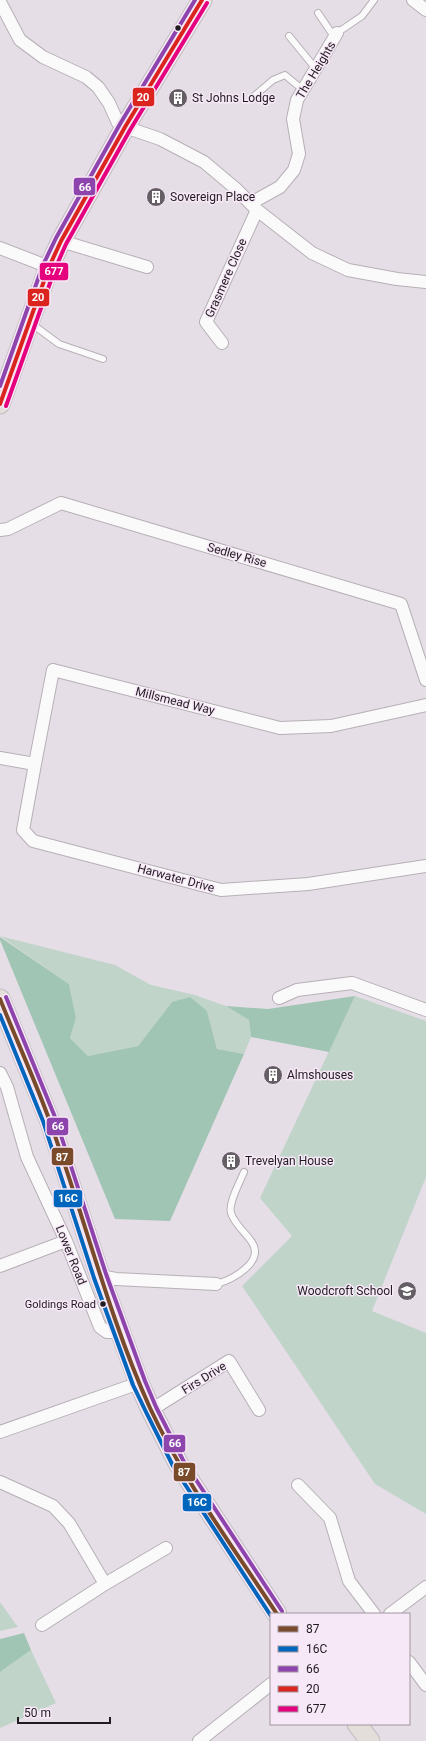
<svg xmlns="http://www.w3.org/2000/svg" width="426" height="1741" viewBox="0 0 426 1741" font-family="Roboto,sans-serif">
<rect width="100%" height="100%" fill="#e6dee6"/>
<path fill="#c0d4ca" d="M 0,936 L 115,965 L 151,985 L 195,995 L 226,1006 L 249,1020 L 251,1037 L 244,1054 L 217,1049 L 207,1011 L 172,1002 L 138,1046 L 88,1056 L 70,1038 L 76,1018 L 69,984 Z
M 355,996 L 426,1021 L 426,1177 L 372,1311 L 426,1333 L 426,1514 L 375,1484 L 242,1286 L 292,1236 L 260,1198 Z
M 0,1602 L 18,1627 L 0,1631 Z
M 31,1650 L 56,1703 L 0,1728 L 0,1672 Z"/>
<path fill="#a1c5b5" d="M 0,937 L 69,984 L 76,1018 L 70,1038 L 88,1056 L 138,1046 L 172,1002 L 190,997 L 207,1011 L 217,1049 L 244,1054 L 170,1221 L 115,1219 L 0,940 Z
M 355,996 L 329,1052 L 251,1037 L 249,1020 L 226,1006 L 268,1009 Z
M 24,1633 L 31,1650 L 0,1672 L 0,1639 Z"/>
<g fill="none" stroke-linecap="round" stroke-linejoin="round">
<g stroke="#b6b0b6" stroke-width="8">
<path id="service" d="M 318,13 L 335,38
M 337,33 L 362,16 L 374,0
M 289,36 L 316,69
M 253,97 L 273,80 L 285,75 L 303,90
M 32,324 L 59,344 L 103,359
M 216,1284 C 231,1280 267,1262 251,1241 C 245,1232 235,1225 231,1213 C 228,1203 240,1182 244,1172"/>
</g>
<g stroke="#b6b0b6" stroke-width="14">
<path id="minor" d="M 413,0 L 426,10
M 0,2 L 20,40 L 43,57 L 86,77 L 98,87 L 109,103 L 118,123 L 125,127 L 160,139 L 204,162 L 235,188 L 257,210 L 312,253 L 348,270 L 397,279 L 426,282
M 251,203 L 280,187 L 294,170 L 299,154 L 293,119 L 297,100 L 337,33
M 61,241 L 147,267
M 0,248 L 49,267
M 222,343 L 206,322 L 257,210
M 0,530 L 8,529 L 61,503 L 401,604 L 426,680
M 0,758 L 35,764 L 53,670 L 280,728 L 331,726 L 426,705
M 35,764 L 23,830 L 33,841 L 221,890 L 308,884 L 426,866
M 279,998 L 297,990 L 352,983 L 426,1010
M 0,1073 L 7,1087 L 27,1157 L 66,1241 L 100,1327 L 107,1332 L 120,1332
M 0,1266 L 66,1241
M 100,1276 L 116,1279 L 216,1284
M 151,1410 L 229,1361 L 259,1410
M 0,1432 L 139,1383
M 0,1482 L 53,1506 L 69,1523 L 105,1584
M 298,1485 L 330,1518 L 349,1581 L 374,1614
M 390,1614 L 426,1587
M 42,1625 L 105,1584 L 166,1548
M 409,1662 L 426,1685
M 199,1741 L 271,1684"/>
</g>
<g stroke="#c1bdc1" stroke-width="21">
<path id="primary" d="M 0,404 L 49,267 L 61,241 L 125,127 L 202,0
M 0,999 L 49,1119 L 100,1276 L 139,1383 L 151,1410 L 178,1463 L 277,1614
M 357,1724 L 370,1741"/>
</g>
<use href="#service" stroke="#fbfafb" stroke-width="6"/>
<use href="#minor" stroke="#fbfafb" stroke-width="12"/>
<use href="#primary" stroke="#e3deda" stroke-width="19"/>
<g stroke="#f7e8f7" stroke-width="7">
<path id="bus-1" d="M 0,999 C 16,1039 34,1078 49,1119 C 84,1215 108,1315 150,1408 C 184,1481 233,1547 277,1614"/>
</g>
<g stroke="#f7e8f7" stroke-width="7">
<path id="bus-2" d="M 0,1015 L 43,1121 L 94,1278 L 133,1385 L 146,1412 L 173,1466 L 271,1616"/>
</g>
<g stroke="#f7e8f7" stroke-width="7">
<path id="bus-3" d="M 0,386 L 43,265 L 56,238 L 120,124 L 195,0
M 6,997 L 55,1117 L 106,1274 L 145,1381 L 156,1407 L 183,1460 L 282,1611"/>
</g>
<g stroke="#f7e8f7" stroke-width="7">
<path id="bus-4" d="M 0,404 L 49,267 L 61,241 L 125,127 L 202,0"/>
</g>
<g stroke="#f7e8f7" stroke-width="7">
<path id="bus-5" d="M 6,406 L 55,269 L 66,244 L 130,130 L 207,3"/>
</g>
<use href="#bus-1" stroke="#7a4b2a" stroke-width="4"/>
<use href="#bus-2" stroke="#0065bd" stroke-width="4"/>
<use href="#bus-3" stroke="#8e44ad" stroke-width="4"/>
<use href="#bus-4" stroke="#dc241f" stroke-width="4"/>
<use href="#bus-5" stroke="#e5007d" stroke-width="4"/>
</g>
<defs>
<g id="building-disc" transform="scale(1)"><circle r="9.5" fill="#655f65" stroke="#f7e8f7"/><path d="M-4-6H4V6H1V3H-1V6H-4ZM-2.5-4.3h1.7v1.8h-1.7ZM.8-4.3h1.7v1.8H.8ZM-2.5-1h1.7V.8h-1.7ZM.8-1h1.7V.8H.8Z" fill="#fff"/></g>
<g id="school-disc" transform="scale(1)"><circle r="9.5" fill="#655f65" stroke="#f7e8f7"/><path d="M0-5L7-2L0 1L-7-2ZM-4 1L0 2.5L4 1V4Q0 6-4 4Z" fill="#fff"/></g>
</defs>
<g fill-rule="evenodd">
<use href="#building-disc" x="178" y="98"/>
<use href="#building-disc" x="156" y="197"/>
<use href="#building-disc" x="273" y="1075"/>
<use href="#building-disc" x="231" y="1161"/>
<use href="#school-disc" x="407" y="1291"/>
</g>
<g fill="#201b20" stroke="#f7e8f7" stroke-width="1.5">
<circle cx="178" cy="28" r="3.5"/>
<circle cx="103" cy="1304" r="3.5"/>
</g>
<g text-anchor="middle" stroke-width="3" stroke-linejoin="round" paint-order="stroke">
<g font-size="11" fill="#201b20" stroke="#f7e8f7" text-anchor="end">
<text x="96" y="1308">Goldings Road</text>
</g>
<g font-size="12" fill="#201b20" stroke="#f7e8f7">
<text transform="translate(316 70) rotate(-59)" y="4">The Heights</text>
<text transform="translate(226 278) rotate(-66)" y="4">Grasmere Close</text>
<text transform="translate(237 555) rotate(16)" y="4">Sedley Rise</text>
<text transform="translate(175 701) rotate(14)" y="4">Millsmead Way</text>
<text transform="translate(176 878) rotate(15)" y="4">Harwater Drive</text>
<text transform="translate(71 1255) rotate(68)" y="4">Lower Road</text>
<text transform="translate(204 1378) rotate(-32)" y="4">Firs Drive</text>
</g>
<g font-size="12" fill="#201b20" stroke="#f7e8f7" text-anchor="start">
<text x="192" y="102">St Johns Lodge</text>
<text x="170" y="201">Sovereign Place</text>
<text x="287" y="1079">Almshouses</text>
<text x="245" y="1165">Trevelyan House</text>
<text x="393" y="1295" text-anchor="end">Woodcroft School</text>
</g>
</g>
<g stroke="#f7e8f7" stroke-width="1.5">
<rect x="132" y="87" width="23" height="20" rx="4" fill="#dc241f"/>
<rect x="73" y="177" width="23" height="19" rx="4" fill="#8e44ad"/>
<rect x="39" y="262" width="30" height="19" rx="4" fill="#e5007d"/>
<rect x="27" y="288" width="23" height="19" rx="4" fill="#dc241f"/>
<rect x="46" y="1117" width="23" height="19" rx="4" fill="#8e44ad"/>
<rect x="51" y="1147" width="23" height="19" rx="4" fill="#7a4b2a"/>
<rect x="53" y="1189" width="30" height="19" rx="4" fill="#0065bd"/>
<rect x="163" y="1434" width="23" height="19" rx="4" fill="#8e44ad"/>
<rect x="173" y="1462" width="23" height="20" rx="4" fill="#7a4b2a"/>
<rect x="182" y="1493" width="30" height="19" rx="4" fill="#0065bd"/>
</g>
<g font-size="11" text-anchor="middle" font-weight="bold" fill="#fff">
<text x="143" y="101">20</text>
<text x="85" y="191">66</text>
<text x="54" y="275">677</text>
<text x="38" y="301">20</text>
<text x="58" y="1130">66</text>
<text x="62" y="1161">87</text>
<text x="68" y="1202">16C</text>
<text x="175" y="1447">66</text>
<text x="184" y="1476">87</text>
<text x="197" y="1506">16C</text>
</g>
<rect x="270" y="1613" width="140" height="112" fill="#f7e8f7" stroke="#a196a1"/>
<rect x="278" y="1626" width="20" height="6" fill="#7a4b2a" stroke="#a196a1"/>
<text x="306" y="1633" font-size="12" fill="#201b20">87</text>
<rect x="278" y="1646" width="20" height="6" fill="#0065bd" stroke="#a196a1"/>
<text x="306" y="1653" font-size="12" fill="#201b20">16C</text>
<rect x="278" y="1666" width="20" height="6" fill="#8e44ad" stroke="#a196a1"/>
<text x="306" y="1673" font-size="12" fill="#201b20">66</text>
<rect x="278" y="1686" width="20" height="6" fill="#dc241f" stroke="#a196a1"/>
<text x="306" y="1693" font-size="12" fill="#201b20">20</text>
<rect x="278" y="1706" width="20" height="6" fill="#e5007d" stroke="#a196a1"/>
<text x="306" y="1713" font-size="12" fill="#201b20">677</text>
<path d="M18 1717v6h92v-6" fill="none" stroke="#201b20" stroke-width="2"/>
<text x="24" y="1717" font-size="12" fill="#201b20" stroke="#f7e8f7" stroke-width="3" paint-order="stroke">50 m</text>
</svg>
